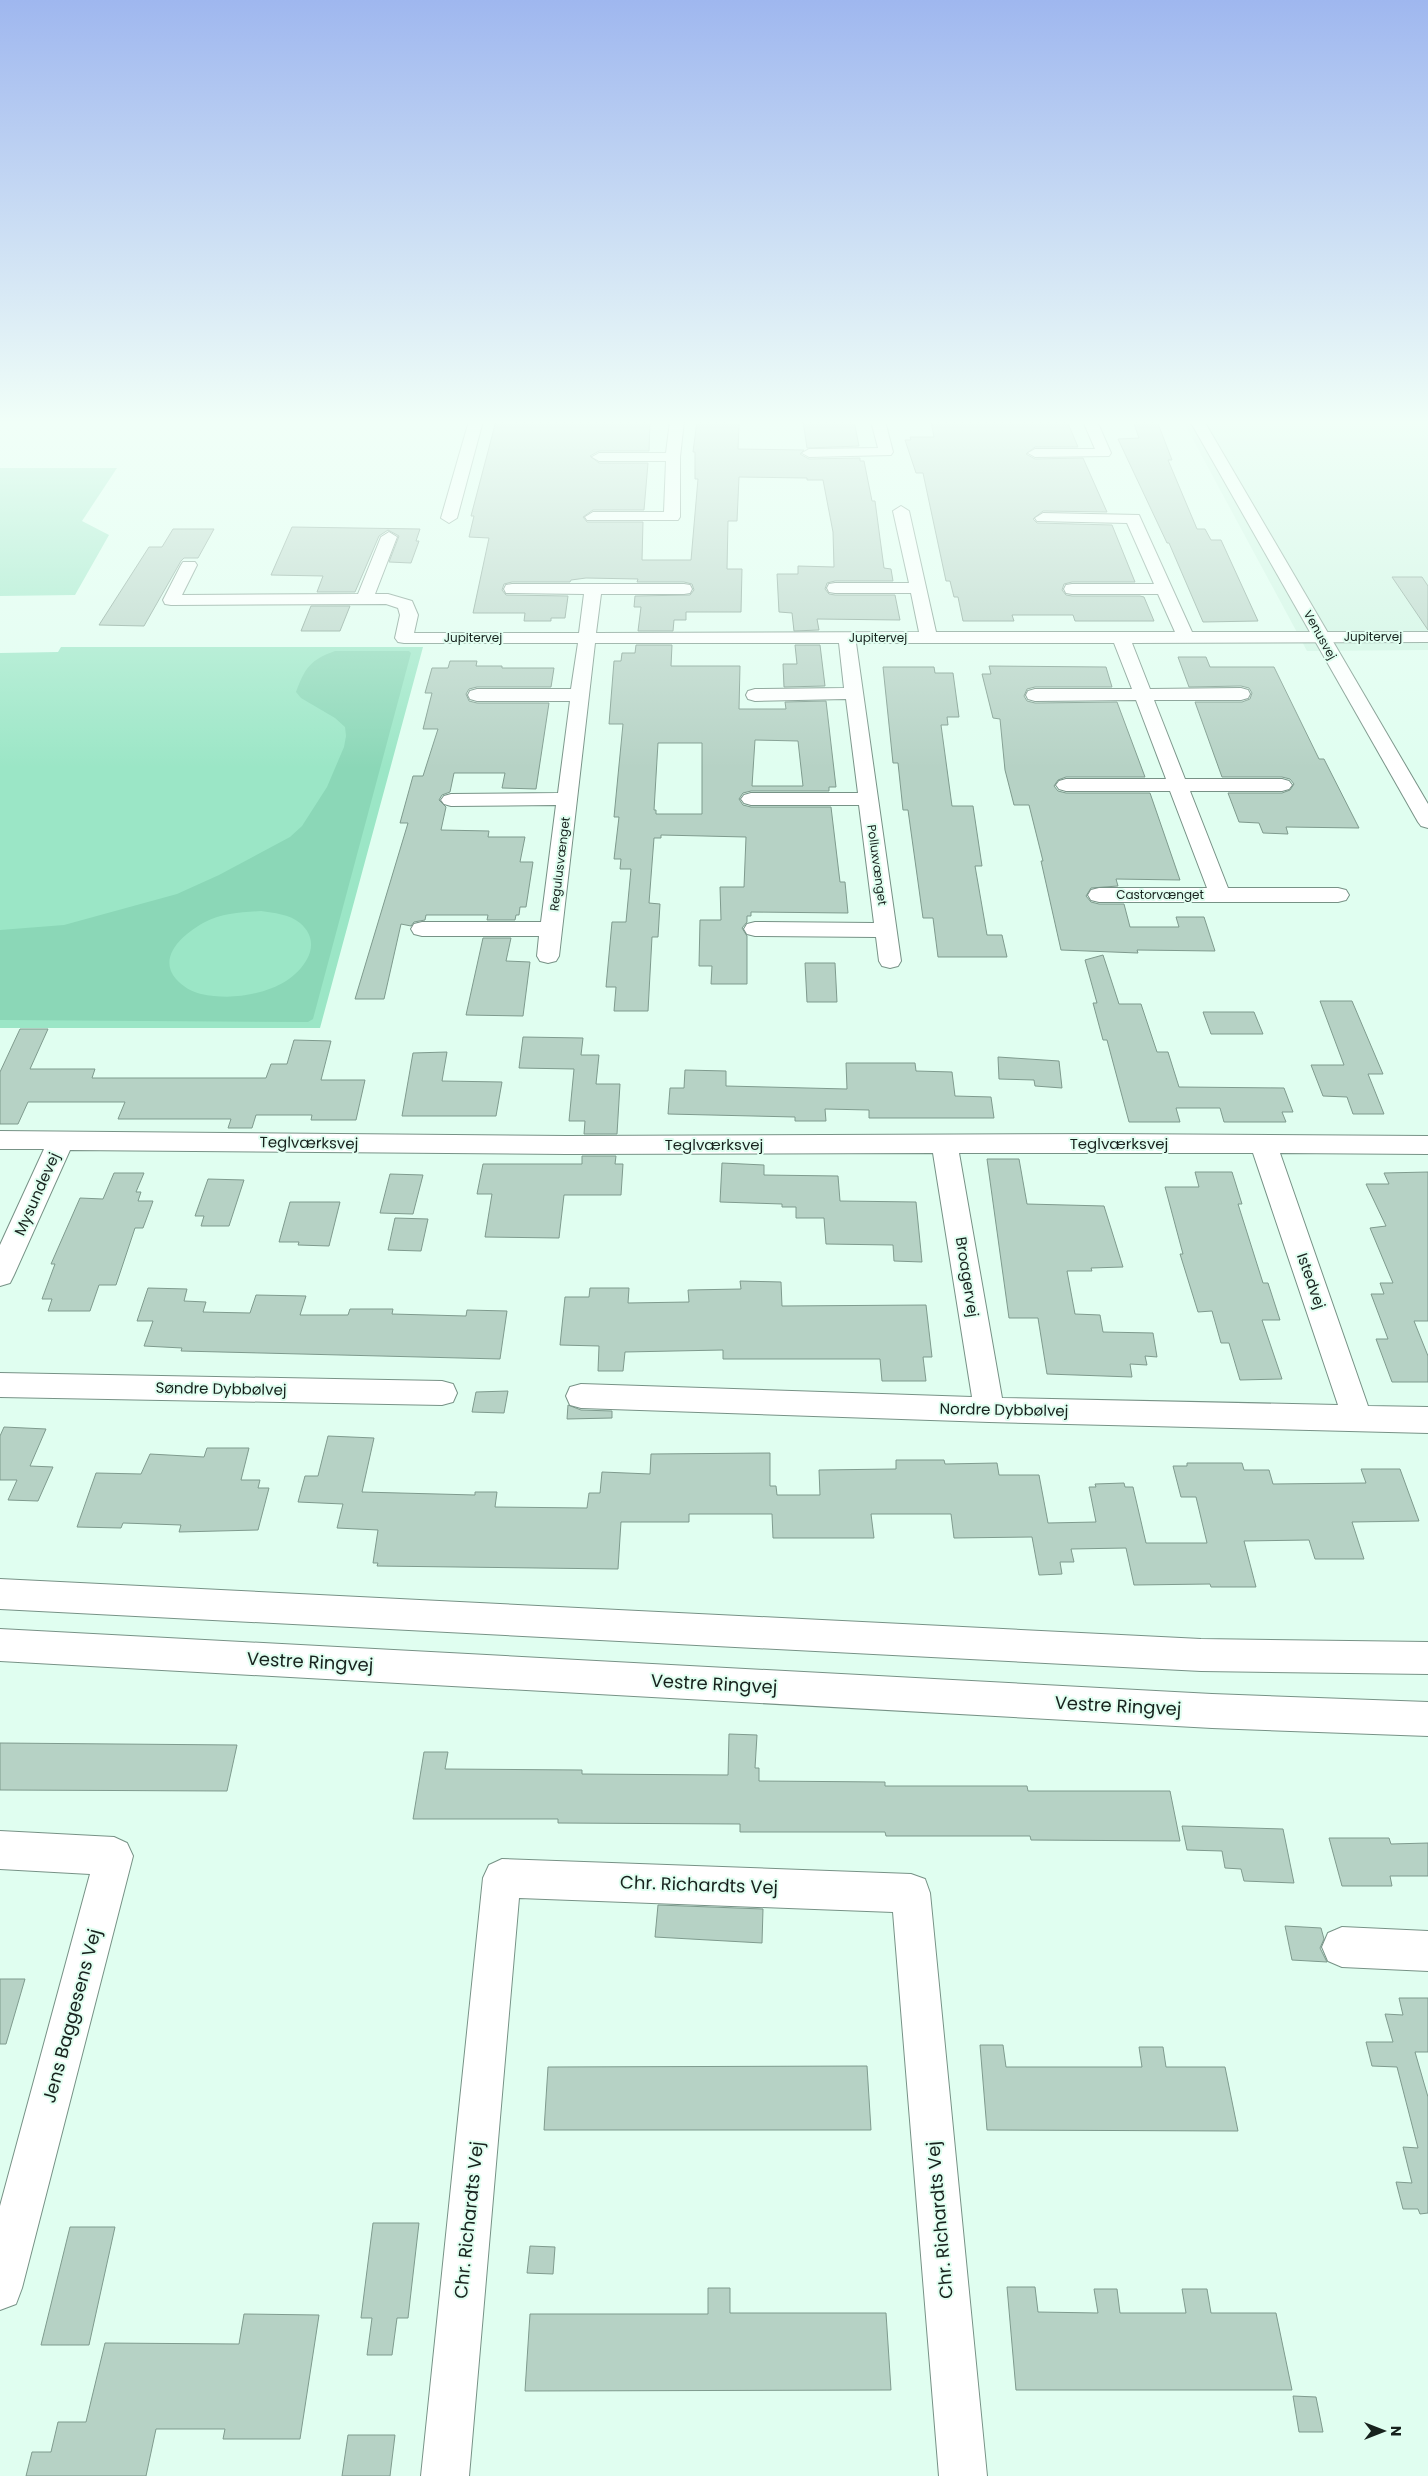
<svg xmlns="http://www.w3.org/2000/svg" width="1428" height="2476" viewBox="0 0 1428 2476" font-family="Poppins,sans-serif">
<rect width="100%" height="100%" fill="#e0fef0"/>
<path fill="#cef4e2" d="M 1183,421 L 1428,421 L 1428,650 L 1307,651 Z"/>
<path fill="#9be6c6" d="M 0,468 L 117,468 L 82,521 L 109,535 L 75,595 L 0,596 Z
M 61,647 L 423,647 L 320,1028 L 0,1028 L 0,653 L 58,652 Z"/>
<path fill="#8bd7b7" fill-rule="evenodd" d="M 335,651 L 409,651 L 411,653 L 313,1019 L 308,1022 L 0,1020 L 0,930 L 64,925 L 177,894 L 219,875 L 290,837 L 302,826 L 327,787 L 344,747 L 346,736 L 345,727 L 335,718 L 301,698 L 296,692 C 305,668 310,660 335,651 ZM 261,911 C 274,913 289,914 300,923 C 328,947 297,979 272,988 C 249,997 225,999 201,994 C 192,992 182,986 176,979 C 156,956 186,932 205,922 C 222,913 242,912 261,911 Z"/>
<path fill="#b6d2c5" stroke="#7f9b8e" fill-rule="evenodd" d="M 496,421 L 650,421 L 649,451 L 599,451 L 590,456 L 599,463 L 648,463 L 644,510 L 593,510 L 583,517 L 587,522 L 643,522 L 642,560 L 691,560 L 698,479 L 695,479 L 695,452 L 693,452 L 697,421 L 732,421 L 731,424 L 739,424 L 738,449 L 804,450 L 800,454 L 809,459 L 860,458 L 860,461 L 864,461 L 872,501 L 875,501 L 884,568 L 891,569 L 893,581 L 835,581 L 827,583 L 825,589 L 829,594 L 835,595 L 895,595 L 900,620 L 817,619 L 819,630 L 794,631 L 792,613 L 779,612 L 777,574 L 798,574 L 798,566 L 834,567 L 833,532 L 823,480 L 807,480 L 807,478 L 739,477 L 737,521 L 728,521 L 727,569 L 742,569 L 741,612 L 686,612 L 686,620 L 674,620 L 673,631 L 638,631 L 641,607 L 634,607 L 635,596 L 690,595 L 694,590 L 692,584 L 684,582 L 637,582 L 638,579 L 586,578 L 571,580 L 570,582 L 512,582 L 504,584 L 502,590 L 506,595 L 568,596 L 565,618 L 551,618 L 551,621 L 524,621 L 525,613 L 473,613 L 489,538 L 469,537 L 474,516 L 471,516 Z
M 803,421 L 854,421 L 859,446 L 807,448 Z
M 931,421 L 1067,421 L 1078,447 L 1035,447 L 1026,454 L 1035,459 L 1083,458 L 1107,512 L 1043,511 L 1033,519 L 1037,523 L 1112,525 L 1135,582 L 1072,582 L 1064,584 L 1062,590 L 1066,595 L 1072,596 L 1140,596 L 1144,597 L 1154,621 L 1075,621 L 1073,615 L 1012,615 L 1014,621 L 963,621 L 958,597 L 954,597 L 950,581 L 946,581 L 923,473 L 916,473 L 905,440 L 911,440 L 910,437 L 934,437 Z
M 1133,421 L 1157,421 L 1172,460 L 1168,460 L 1197,529 L 1205,529 L 1211,540 L 1221,540 L 1258,621 L 1203,622 L 1169,543 L 1167,543 L 1118,439 L 1139,438 Z
M 292,527 L 420,529 L 416,541 L 419,541 L 411,563 L 389,562 L 399,536 L 388,530 L 379,536 L 355,592 L 317,592 L 323,576 L 271,575 Z
M 173,529 L 214,529 L 198,558 L 184,558 L 181,561 L 144,626 L 99,625 L 149,547 L 162,547 Z
M 1392,577 L 1422,577 L 1428,586 L 1428,630 Z
M 311,606 L 350,606 L 340,631 L 301,631 Z
M 636,645 L 672,645 L 671,666 L 740,666 L 739,709 L 786,709 L 785,702 L 826,701 L 836,787 L 829,787 L 829,791 L 751,791 L 743,793 L 739,799 L 743,805 L 751,807 L 831,807 L 840,882 L 845,882 L 848,913 L 751,912 L 751,916 L 747,916 L 747,922 L 742,928 L 747,936 L 747,984 L 711,984 L 712,966 L 699,966 L 700,920 L 721,920 L 720,887 L 744,887 L 746,837 L 661,835 L 661,838 L 654,838 L 649,903 L 660,904 L 658,937 L 652,937 L 648,1011 L 614,1011 L 616,987 L 606,987 L 612,922 L 626,922 L 631,869 L 620,869 L 621,859 L 614,859 L 619,817 L 614,817 L 623,724 L 609,724 L 614,661 L 621,661 L 622,653 L 635,653 ZM 755,740 L 798,741 L 803,786 L 752,786 ZM 658,743 L 702,743 L 702,814 L 656,814 L 656,810 L 654,810 Z
M 795,645 L 820,645 L 825,686 L 784,687 L 783,664 L 797,664 Z
M 1178,657 L 1206,657 L 1210,667 L 1274,667 L 1319,759 L 1324,759 L 1359,828 L 1286,827 L 1288,834 L 1263,833 L 1259,823 L 1239,822 L 1228,793 L 1282,793 L 1290,790 L 1294,784 L 1290,779 L 1282,777 L 1222,777 L 1195,702 L 1242,702 L 1250,699 L 1252,693 L 1249,688 L 1241,686 L 1189,687 Z
M 450,661 L 477,661 L 476,666 L 502,666 L 502,668 L 554,668 L 551,687 L 477,687 L 469,689 L 466,694 L 469,701 L 477,703 L 549,703 L 536,789 L 502,788 L 505,773 L 454,773 L 450,792 L 442,795 L 439,800 L 446,807 L 441,830 L 489,831 L 488,837 L 525,837 L 520,862 L 533,862 L 526,907 L 520,907 L 519,915 L 516,915 L 515,920 L 487,920 L 488,915 L 426,915 L 425,920 L 414,922 L 411,926 L 401,924 L 384,999 L 355,999 L 408,823 L 400,823 L 413,776 L 423,776 L 438,729 L 423,729 L 432,693 L 425,693 L 432,668 L 448,668 Z
M 989,666 L 1106,667 L 1112,687 L 1035,687 L 1027,689 L 1024,696 L 1027,701 L 1035,703 L 1117,702 L 1145,777 L 1066,777 L 1058,780 L 1054,786 L 1058,791 L 1066,793 L 1150,793 L 1180,880 L 1116,879 L 1118,886 L 1091,888 L 1086,896 L 1091,902 L 1099,904 L 1124,904 L 1130,927 L 1179,927 L 1176,917 L 1204,917 L 1215,951 L 1137,950 L 1138,953 L 1061,950 L 1041,861 L 1043,861 L 1029,805 L 1014,805 L 1005,770 L 1000,719 L 993,718 L 982,674 L 991,674 Z
M 883,667 L 934,667 L 935,673 L 953,673 L 959,717 L 947,717 L 948,725 L 941,725 L 952,806 L 973,806 L 982,866 L 975,866 L 987,935 L 1002,935 L 1007,957 L 938,957 L 933,918 L 923,918 L 908,810 L 903,810 L 898,763 L 893,763 Z
M 483,938 L 511,938 L 506,961 L 530,962 L 523,1016 L 466,1015 Z
M 1103,955 L 1119,1004 L 1141,1004 L 1157,1052 L 1168,1052 L 1179,1087 L 1284,1088 L 1293,1112 L 1282,1112 L 1286,1122 L 1224,1122 L 1220,1108 L 1176,1108 L 1180,1122 L 1129,1122 L 1107,1040 L 1103,1040 L 1093,1003 L 1097,1003 L 1085,960 Z
M 805,963 L 835,963 L 837,1002 L 807,1002 Z
M 1320,1001 L 1352,1001 L 1383,1074 L 1368,1074 L 1384,1114 L 1353,1114 L 1347,1097 L 1323,1096 L 1311,1065 L 1344,1065 Z
M 1203,1012 L 1254,1012 L 1263,1034 L 1211,1034 Z
M 20,1029 L 48,1029 L 30,1069 L 95,1069 L 92,1078 L 266,1078 L 271,1064 L 287,1064 L 294,1040 L 331,1041 L 321,1080 L 365,1080 L 356,1120 L 311,1120 L 312,1115 L 256,1115 L 252,1128 L 228,1128 L 231,1119 L 118,1119 L 125,1102 L 28,1102 L 18,1124 L 0,1124 L 0,1072 Z
M 523,1037 L 583,1038 L 581,1055 L 599,1055 L 596,1084 L 620,1084 L 617,1134 L 584,1134 L 585,1121 L 569,1121 L 574,1069 L 519,1068 Z
M 447,1052 L 442,1081 L 502,1082 L 496,1116 L 402,1116 L 413,1053 Z
M 998,1057 L 1059,1061 L 1062,1088 L 1035,1086 L 1034,1080 L 999,1079 Z
M 846,1063 L 915,1063 L 916,1071 L 952,1072 L 955,1096 L 991,1097 L 994,1118 L 869,1118 L 869,1110 L 825,1109 L 826,1121 L 795,1121 L 795,1117 L 668,1114 L 670,1088 L 684,1088 L 685,1070 L 726,1071 L 726,1086 L 847,1089 Z
M 582,1156 L 616,1156 L 615,1164 L 623,1164 L 621,1195 L 564,1195 L 559,1238 L 485,1237 L 492,1194 L 477,1194 L 483,1164 L 582,1164 Z
M 987,1159 L 1019,1159 L 1027,1204 L 1104,1206 L 1123,1267 L 1091,1268 L 1092,1271 L 1067,1271 L 1075,1314 L 1100,1315 L 1103,1332 L 1153,1333 L 1157,1357 L 1145,1356 L 1147,1365 L 1130,1364 L 1132,1377 L 1047,1374 L 1038,1318 L 1009,1318 Z
M 722,1163 L 764,1165 L 764,1175 L 838,1176 L 840,1201 L 916,1202 L 922,1262 L 894,1261 L 893,1245 L 826,1244 L 824,1218 L 796,1218 L 796,1207 L 782,1207 L 782,1204 L 720,1202 Z
M 1195,1172 L 1232,1172 L 1242,1204 L 1238,1204 L 1263,1283 L 1268,1283 L 1280,1320 L 1262,1320 L 1282,1379 L 1240,1380 L 1229,1343 L 1221,1343 L 1212,1311 L 1198,1312 L 1180,1254 L 1183,1254 L 1165,1187 L 1199,1187 Z
M 1428,1172 L 1428,1321 L 1414,1321 L 1428,1356 L 1428,1382 L 1392,1382 L 1376,1339 L 1388,1339 L 1371,1294 L 1384,1294 L 1380,1283 L 1393,1283 L 1370,1228 L 1386,1226 L 1366,1184 L 1389,1184 L 1384,1173 Z
M 114,1173 L 144,1173 L 136,1192 L 141,1192 L 138,1201 L 153,1201 L 143,1228 L 135,1228 L 116,1285 L 99,1285 L 90,1311 L 48,1311 L 52,1299 L 42,1299 L 55,1264 L 51,1264 L 80,1198 L 103,1199 Z
M 390,1174 L 423,1175 L 413,1214 L 380,1213 Z
M 208,1179 L 244,1180 L 229,1226 L 201,1226 L 204,1216 L 195,1216 Z
M 290,1202 L 340,1202 L 329,1246 L 298,1245 L 299,1242 L 279,1242 Z
M 395,1218 L 428,1219 L 421,1251 L 388,1250 Z
M 740,1281 L 781,1282 L 782,1306 L 926,1305 L 932,1357 L 923,1357 L 926,1381 L 882,1381 L 880,1359 L 723,1359 L 723,1350 L 625,1352 L 623,1371 L 598,1371 L 599,1346 L 560,1345 L 565,1297 L 589,1297 L 590,1288 L 629,1288 L 628,1303 L 689,1302 L 688,1290 L 741,1289 Z
M 148,1288 L 187,1289 L 184,1301 L 206,1302 L 203,1312 L 250,1313 L 256,1295 L 306,1296 L 300,1315 L 348,1315 L 350,1309 L 393,1309 L 392,1314 L 466,1316 L 467,1310 L 507,1311 L 500,1359 L 181,1351 L 182,1348 L 144,1346 L 153,1321 L 137,1321 Z
M 508,1391 L 504,1413 L 472,1412 L 476,1392 Z
M 568,1405 L 581,1410 L 612,1411 L 612,1418 L 567,1419 Z
M 4,1427 L 46,1429 L 30,1466 L 53,1467 L 38,1501 L 8,1500 L 17,1480 L 0,1480 L 0,1436 Z
M 328,1436 L 374,1438 L 362,1492 L 475,1495 L 475,1492 L 497,1492 L 495,1507 L 587,1508 L 589,1493 L 600,1493 L 602,1472 L 650,1474 L 651,1454 L 770,1453 L 770,1486 L 776,1486 L 777,1495 L 820,1495 L 819,1470 L 896,1469 L 896,1460 L 944,1460 L 945,1464 L 997,1463 L 999,1475 L 1039,1475 L 1048,1523 L 1096,1522 L 1089,1487 L 1096,1487 L 1095,1484 L 1124,1483 L 1125,1487 L 1133,1487 L 1146,1543 L 1207,1543 L 1196,1497 L 1181,1497 L 1173,1466 L 1187,1466 L 1187,1463 L 1242,1463 L 1244,1470 L 1269,1470 L 1273,1484 L 1366,1483 L 1361,1469 L 1400,1469 L 1419,1521 L 1352,1522 L 1364,1559 L 1315,1559 L 1309,1540 L 1244,1541 L 1256,1587 L 1211,1587 L 1210,1584 L 1134,1585 L 1126,1548 L 1071,1549 L 1074,1562 L 1060,1562 L 1062,1574 L 1039,1575 L 1032,1537 L 954,1538 L 951,1514 L 871,1514 L 874,1538 L 773,1538 L 772,1514 L 689,1514 L 689,1522 L 621,1522 L 618,1569 L 377,1566 L 378,1563 L 373,1563 L 378,1530 L 337,1528 L 343,1504 L 298,1502 L 305,1476 L 318,1476 Z
M 207,1448 L 249,1448 L 241,1480 L 260,1480 L 258,1488 L 269,1488 L 258,1530 L 179,1532 L 181,1525 L 123,1523 L 121,1528 L 77,1527 L 96,1473 L 141,1474 L 150,1454 L 204,1457 Z
M 729,1734 L 757,1735 L 755,1768 L 759,1768 L 759,1781 L 885,1782 L 885,1786 L 1027,1786 L 1028,1791 L 1170,1791 L 1180,1841 L 1031,1840 L 1030,1836 L 886,1836 L 885,1832 L 740,1832 L 740,1824 L 558,1823 L 558,1819 L 413,1819 L 424,1752 L 448,1752 L 445,1769 L 582,1770 L 582,1774 L 728,1775 Z
M 0,1743 L 116,1744 L 237,1745 L 227,1791 L 0,1790 Z
M 1182,1826 L 1283,1829 L 1294,1883 L 1244,1881 L 1241,1869 L 1225,1868 L 1222,1851 L 1187,1850 Z
M 1329,1838 L 1389,1838 L 1391,1844 L 1428,1843 L 1428,1876 L 1390,1876 L 1392,1886 L 1342,1886 Z
M 658,1905 L 763,1909 L 762,1943 L 655,1937 Z
M 1285,1926 L 1321,1928 L 1324,1939 L 1320,1948 L 1327,1962 L 1292,1960 Z
M 0,1979 L 25,1979 L 6,2044 L 0,2044 Z
M 1399,1998 L 1428,1998 L 1428,2052 L 1415,2052 L 1428,2097 L 1428,2213 L 1420,2214 L 1418,2209 L 1403,2209 L 1396,2182 L 1412,2183 L 1403,2147 L 1418,2148 L 1397,2067 L 1372,2066 L 1366,2042 L 1393,2042 L 1385,2014 L 1403,2015 Z
M 980,2045 L 1003,2045 L 1006,2067 L 1142,2067 L 1139,2047 L 1163,2047 L 1166,2067 L 1225,2067 L 1238,2131 L 987,2130 Z
M 867,2066 L 871,2130 L 544,2130 L 548,2067 Z
M 373,2223 L 419,2223 L 408,2318 L 397,2318 L 392,2355 L 367,2355 L 372,2318 L 361,2318 Z
M 70,2227 L 115,2227 L 89,2345 L 41,2345 Z
M 530,2246 L 555,2247 L 553,2274 L 527,2273 Z
M 1007,2287 L 1035,2287 L 1038,2312 L 1098,2313 L 1094,2289 L 1117,2289 L 1120,2313 L 1186,2313 L 1182,2289 L 1207,2289 L 1211,2313 L 1276,2313 L 1292,2390 L 1016,2390 Z
M 708,2288 L 730,2288 L 730,2313 L 886,2313 L 891,2390 L 525,2391 L 530,2314 L 708,2314 Z
M 244,2314 L 319,2315 L 300,2439 L 223,2439 L 225,2429 L 156,2429 L 146,2476 L 26,2476 L 32,2452 L 51,2452 L 58,2422 L 86,2422 L 105,2343 L 239,2344 Z
M 1293,2396 L 1316,2397 L 1323,2432 L 1299,2432 Z
M 348,2435 L 395,2435 L 390,2476 L 342,2476 Z"/>
<g fill="none" stroke-linecap="round" stroke-linejoin="round">
<g stroke="#779286" stroke-width="2">
<path id="minor" d="M 469,421 L 483,421 L 457,518 L 449,523 L 441,518 Z
M 670,421 L 684,421 L 680,457 L 680,517 L 678,520 L 587,520 L 585,517 L 593,512 L 664,512 L 666,461 L 599,461 L 592,457 L 599,453 L 666,453 Z
M 871,421 L 885,421 L 893,452 L 891,455 L 809,457 L 802,453 L 809,449 L 878,448 Z
M 1083,421 L 1097,421 L 1111,453 L 1109,456 L 1035,457 L 1028,453 L 1035,449 L 1095,449 Z
M 901,506 L 909,511 L 936,632 L 1175,632 L 1158,594 L 1072,594 L 1066,593 L 1064,589 L 1066,585 L 1072,584 L 1154,584 L 1127,523 L 1037,521 L 1035,518 L 1043,513 L 1139,515 L 1192,632 L 1428,632 L 1428,642 L 1132,643 L 1150,689 L 1241,688 L 1248,690 L 1250,694 L 1248,698 L 1241,700 L 1154,700 L 1185,779 L 1282,779 L 1289,781 L 1292,785 L 1289,789 L 1282,791 L 1190,791 L 1228,888 L 1338,888 L 1346,890 L 1349,895 L 1346,900 L 1338,902 L 1099,902 L 1091,900 L 1088,895 L 1091,890 L 1099,888 L 1207,888 L 1170,791 L 1066,791 L 1059,789 L 1056,785 L 1059,781 L 1066,779 L 1166,779 L 1136,700 L 1035,701 L 1028,699 L 1026,695 L 1028,691 L 1035,689 L 1132,689 L 1114,643 L 856,643 L 901,961 L 898,966 L 890,968 L 882,966 L 879,961 L 876,937 L 755,936 L 747,934 L 744,929 L 747,924 L 755,922 L 874,923 L 859,805 L 751,805 L 744,803 L 741,799 L 744,795 L 751,793 L 858,793 L 846,699 L 755,701 L 748,699 L 746,695 L 748,691 L 755,689 L 844,688 L 839,643 L 595,643 L 559,956 L 556,961 L 548,963 L 540,961 L 537,956 L 539,936 L 422,936 L 414,934 L 411,929 L 414,924 L 422,922 L 541,922 L 556,805 L 451,806 L 444,804 L 441,800 L 444,796 L 451,794 L 558,793 L 570,701 L 477,701 L 470,699 L 468,695 L 470,691 L 477,689 L 571,689 L 578,643 L 404,643 L 398,642 L 395,638 L 400,615 L 398,608 L 386,604 L 171,605 L 165,604 L 163,600 L 181,565 L 183,562 L 195,562 L 197,565 L 182,595 L 358,594 L 381,537 L 389,532 L 397,537 L 375,594 L 388,594 L 412,601 L 418,615 L 414,633 L 579,633 L 584,594 L 506,593 L 504,589 L 506,585 L 512,584 L 684,584 L 690,585 L 692,589 L 690,593 L 684,594 L 601,594 L 596,633 L 919,632 L 911,593 L 835,593 L 829,592 L 827,588 L 829,584 L 835,583 L 909,583 L 893,511 Z
M 0,1131 L 567,1136 L 1104,1134 L 1428,1136 L 1428,1154 L 1280,1153 L 1368,1406 L 1428,1407 L 1428,1433 L 989,1422 L 581,1408 L 570,1405 L 566,1396 L 570,1387 L 581,1384 L 972,1397 L 933,1153 L 567,1154 L 70,1150 L 14,1275 L 10,1283 L 0,1286 L 0,1245 L 44,1149 L 0,1149 ZM 959,1153 L 1253,1153 L 1338,1405 L 1002,1398 Z
M 0,1373 L 442,1381 L 453,1384 L 457,1393 L 453,1402 L 442,1405 L 0,1397 Z
M 0,1831 L 114,1837 L 127,1843 L 133,1856 L 22,2288 L 16,2304 L 0,2310 L 0,2206 L 90,1874 L 0,1869 Z
M 502,1859 L 911,1874 L 925,1879 L 930,1893 L 987,2476 L 939,2476 L 893,1912 L 519,1898 L 469,2476 L 421,2476 L 483,1878 L 489,1865 Z
M 1342,1927 L 1428,1931 L 1428,1971 L 1342,1967 L 1328,1961 L 1322,1947 L 1328,1933 Z"/>
</g>
<g stroke="#779286" stroke-width="2">
<path id="tertiary" d="M 1190,421 L 1204,421 L 1428,804 L 1428,828 L 1421,826 L 1418,822 Z"/>
</g>
<g stroke="#779286" stroke-width="2">
<path id="primary" d="M 0,1579 L 1201,1639 L 1428,1642 L 1428,1674 L 1201,1671 L 0,1609 Z
M 0,1629 L 1212,1694 L 1428,1702 L 1428,1736 L 1212,1728 L 0,1661 Z"/>
</g>
<use href="#minor" fill="#fff" fill-rule="evenodd"/>
<use href="#tertiary" fill="#fff" fill-rule="evenodd"/>
<use href="#primary" fill="#fff" fill-rule="evenodd"/>
</g>
<linearGradient id="sky" x2="0" y2="1"><stop stop-color="#9fb7ef"/><stop offset="0.55" stop-color="#f1fff8"/><stop offset="1" stop-color="#f1fff8" stop-opacity="0"/></linearGradient>
<rect width="1428" height="768" fill="url(#sky)"/>
<g text-anchor="middle" stroke-width="4" stroke-linejoin="round" paint-order="stroke">
<g font-size="12" fill="#17221d" stroke="#e0fef0">
<text transform="translate(1320 635) rotate(61)" y="4">Venusvej</text>
<text x="1373" y="641">Jupitervej</text>
<text x="473" y="642">Jupitervej</text>
<text x="878" y="642">Jupitervej</text>
<text transform="translate(560 864) rotate(-83)" y="4">Regulusvænget</text>
<text transform="translate(877 865) rotate(82)" y="4">Polluxvænget</text>
<text x="1160" y="899">Castorvænget</text>
</g>
<g font-size="15" fill="#17221d" stroke="#e0fef0">
<text transform="translate(309 1143) rotate(1)" y="5">Teglværksvej</text>
<text x="1119" y="1149">Teglværksvej</text>
<text x="714" y="1150">Teglværksvej</text>
<text transform="translate(37 1194) rotate(-66)" y="5">Mysundevej</text>
<text transform="translate(967 1277) rotate(81)" y="5">Broagervej</text>
<text transform="translate(1311 1281) rotate(71)" y="5">Istedvej</text>
<text transform="translate(221 1389) rotate(1)" y="5">Søndre Dybbølvej</text>
<text transform="translate(1004 1410) rotate(1)" y="5">Nordre Dybbølvej</text>
</g>
<g font-size="18" fill="#17221d" stroke="#e0fef0">
<text transform="translate(310 1662) rotate(3)" y="6">Vestre Ringvej</text>
<text transform="translate(714 1684) rotate(3)" y="6">Vestre Ringvej</text>
<text transform="translate(1118 1706) rotate(3)" y="6">Vestre Ringvej</text>
<text transform="translate(699 1885) rotate(2)" y="6">Chr. Richardts Vej</text>
<text transform="translate(72 2016) rotate(-75)" y="6">Jens Baggesens Vej</text>
<text transform="translate(469 2220) rotate(-84)" y="6">Chr. Richardts Vej</text>
<text transform="translate(940 2220) rotate(-95)" y="6">Chr. Richardts Vej</text>
</g>
</g>
<g transform="translate(1383 2431) rotate(90)" stroke="#e0fef0" stroke-width="4" paint-order="stroke">
<path d="M0-4L9 19L0 12L-9 19Z" fill="#17221d"/>
<text y="-8" font-size="14" font-weight="bold" text-anchor="middle" fill="#17221d">N</text>
</g>
</svg>
